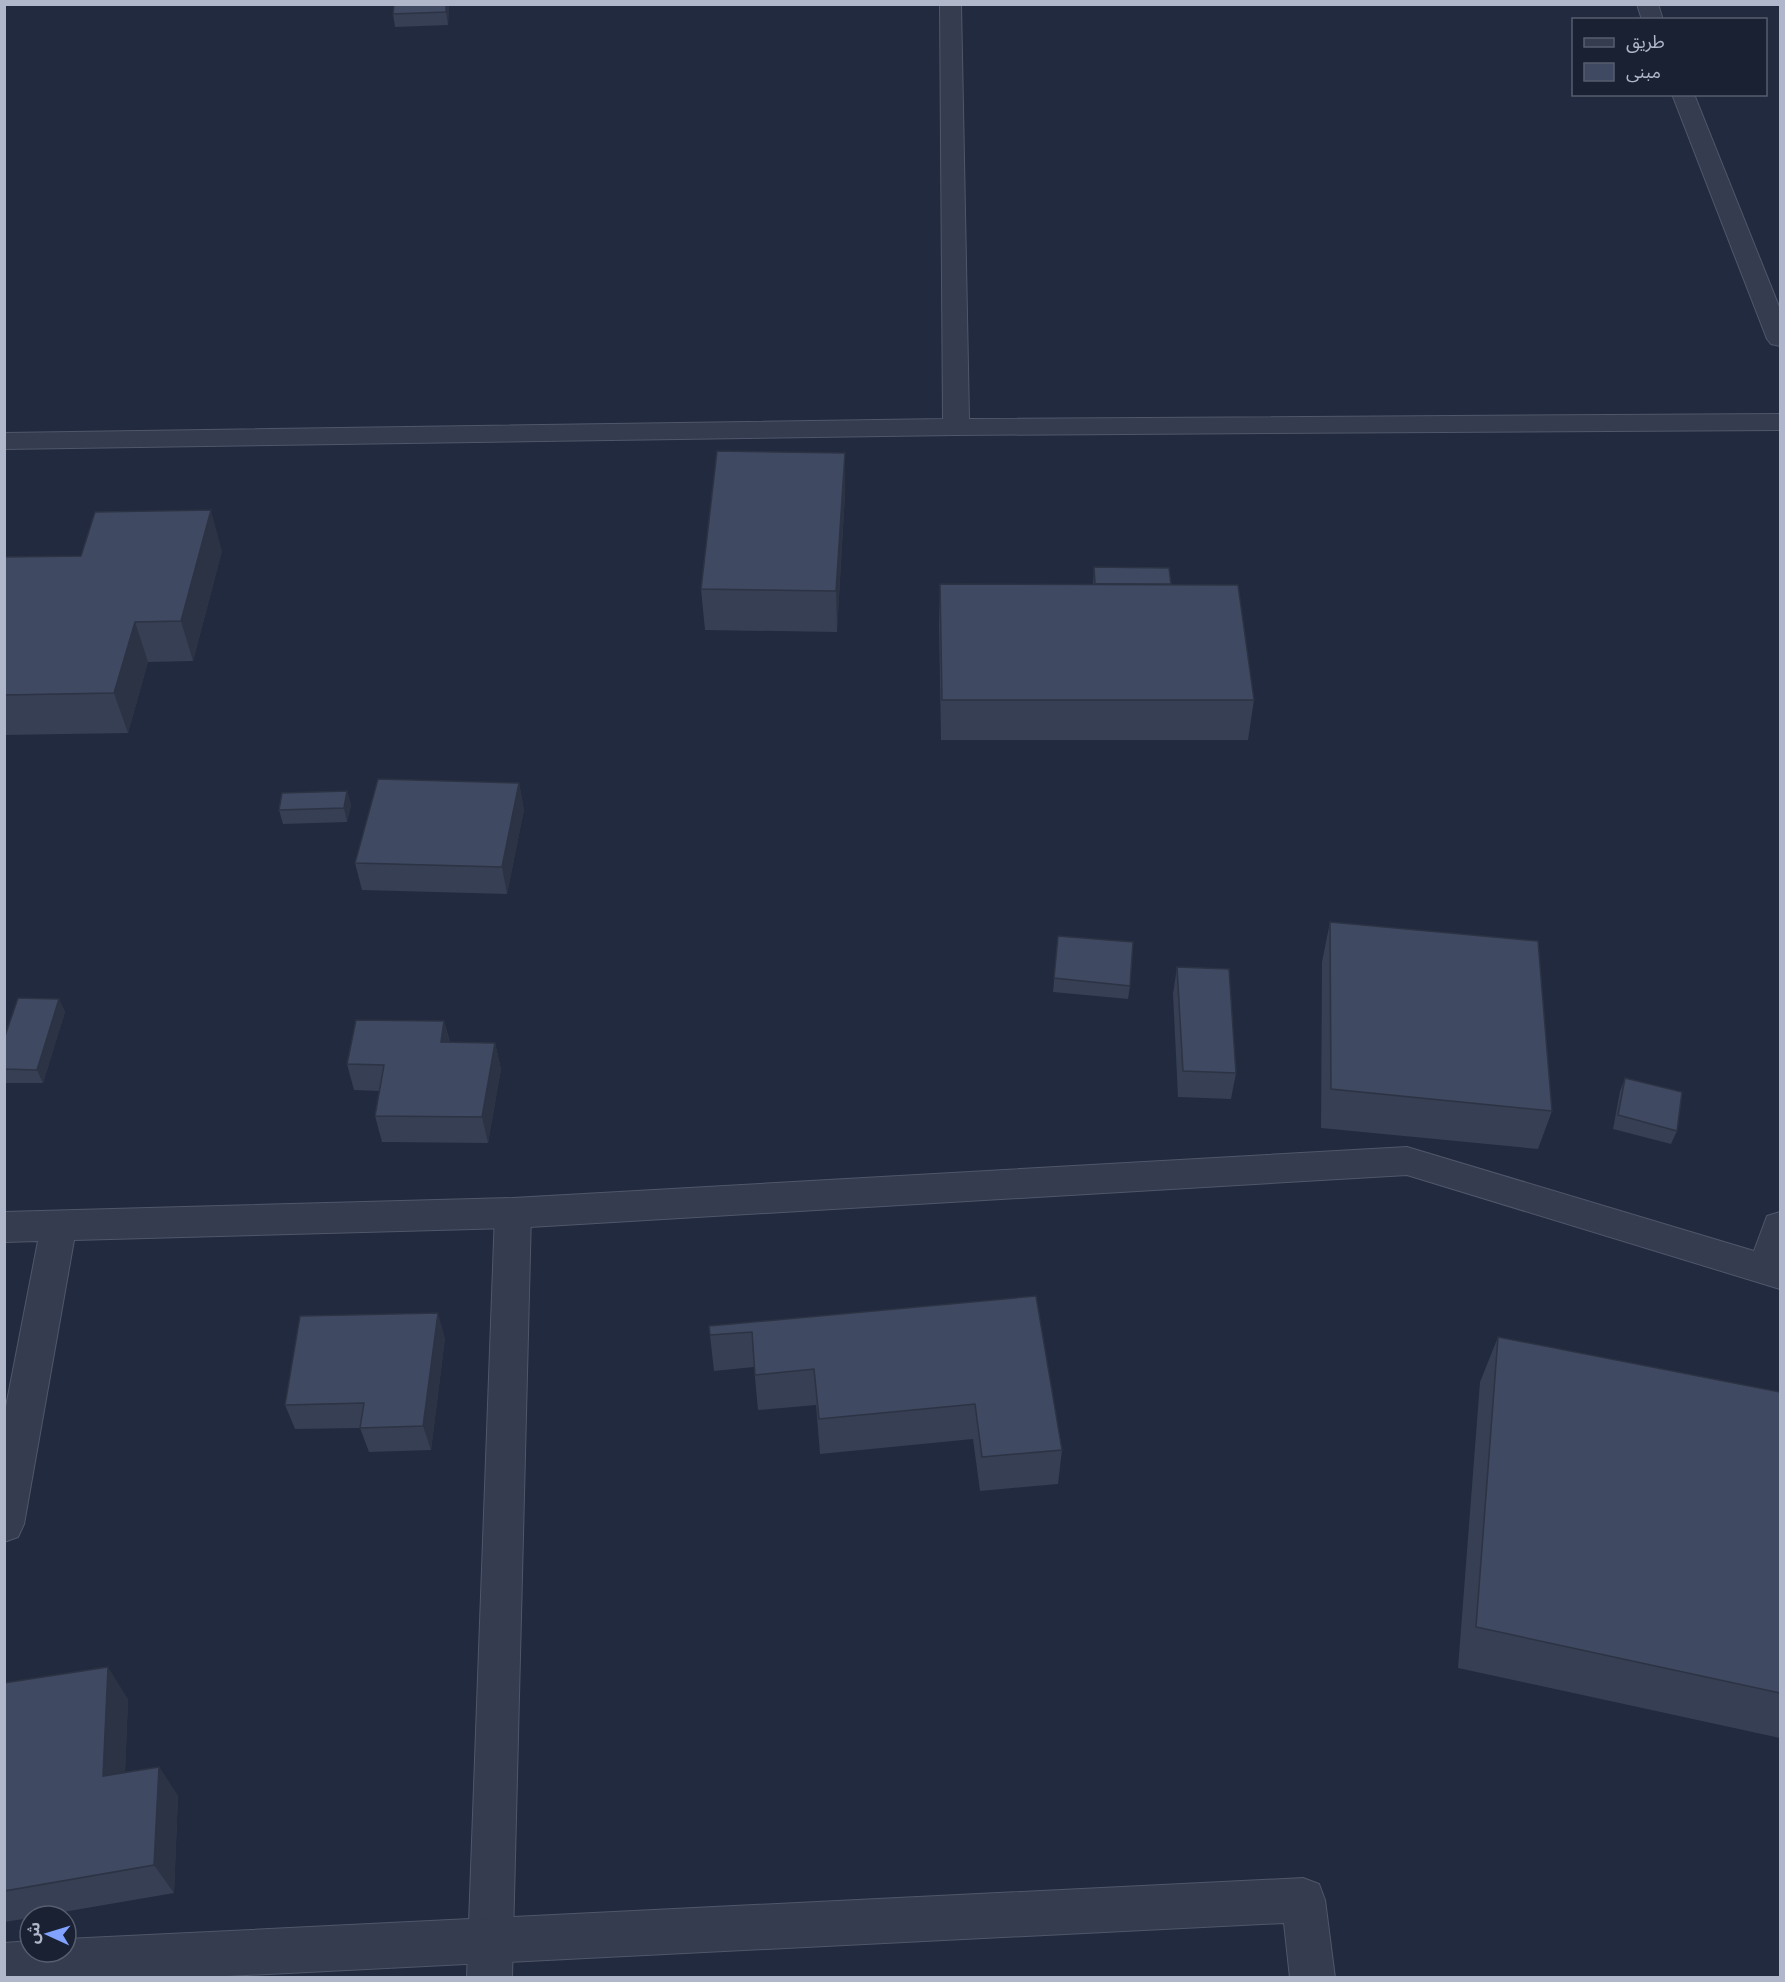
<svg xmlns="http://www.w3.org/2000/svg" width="1785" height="1982" viewBox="0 0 1785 1982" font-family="Cabin,'Noto Sans Arabic',sans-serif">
<rect width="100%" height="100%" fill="#212a3f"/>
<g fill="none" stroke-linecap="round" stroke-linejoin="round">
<g stroke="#50576a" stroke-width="2">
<path id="lane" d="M 513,1198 L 526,1203 L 531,1213 L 512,1978 L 467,1978 L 495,1213 L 500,1203 Z"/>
</g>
<g stroke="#50576a" stroke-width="2">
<path id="street" d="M 940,4 L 961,4 L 969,419 L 1780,414 L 1780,430 L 956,435 L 4,449 L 4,433 L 943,419 Z
M 1637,4 L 1658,4 L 1663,20 L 1642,20 Z
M 1672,94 L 1694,94 L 1780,309 L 1780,346 L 1771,344 L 1767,339 Z
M 1407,1147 L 1754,1251 L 1767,1216 L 1780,1212 L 1780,1289 L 1407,1175 L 513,1228 L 74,1240 L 24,1524 L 18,1537 L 4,1542 L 4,1417 L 38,1241 L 4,1242 L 4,1212 L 513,1198 Z
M 1303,1878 L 1319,1884 L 1325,1900 L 1335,1978 L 1290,1978 L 1284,1923 L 188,1978 L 4,1978 L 4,1943 L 30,1941 L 30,1952 L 66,1952 L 66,1939 Z"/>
</g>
<use href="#lane" fill="#353c4f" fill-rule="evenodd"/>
<use href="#street" fill="#353c4f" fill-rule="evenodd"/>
</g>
<path fill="#363f53" d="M 449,4 L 448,25 L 395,27 L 393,14 Z
M 845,493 L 837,632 L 705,630 L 701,589 Z
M 222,551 L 193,661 L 148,662 L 128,733 L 4,735 L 4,557 L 81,556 Z
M 1094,567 L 1171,584 L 1254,700 L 1248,740 L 941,740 L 939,624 L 940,584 L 1093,584 Z
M 519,783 L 524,810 L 507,894 L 362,890 L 355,863 Z
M 347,791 L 351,805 L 347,822 L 283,824 L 279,810 Z
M 1330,922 L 1552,1111 L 1538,1149 L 1321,1128 L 1322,962 Z
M 1058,936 L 1130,986 L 1128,999 L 1053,992 Z
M 1177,967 L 1236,1073 L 1231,1099 L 1178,1097 L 1173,994 Z
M 59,999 L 65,1012 L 43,1083 L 4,1083 L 4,1039 Z
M 444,1021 L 450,1042 L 495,1043 L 501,1069 L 488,1143 L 382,1142 L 375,1116 L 379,1091 L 354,1090 L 347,1064 Z
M 1625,1078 L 1677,1131 L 1671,1144 L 1613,1129 L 1620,1091 Z
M 1036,1296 L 1062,1450 L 1058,1484 L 980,1491 L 973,1439 L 820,1454 L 816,1405 L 758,1410 L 754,1367 L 714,1371 L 709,1326 Z
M 1498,1337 L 1780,1392 L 1780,1738 L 1458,1668 L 1480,1382 Z
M 445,1338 L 431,1450 L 369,1452 L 360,1428 L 295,1429 L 285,1405 Z
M 4,1683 L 128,1699 L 125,1772 L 159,1767 L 178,1796 L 174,1893 L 40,1916 L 30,1916 L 30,1918 L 4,1922 Z"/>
<path fill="#2c3344" d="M 446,4 L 449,4 L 448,25 L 446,12 Z
M 845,453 L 845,493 L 837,632 L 836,591 Z
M 211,510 L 222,551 L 193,661 L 181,621 Z
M 135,622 L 148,662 L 128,733 L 114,693 Z
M 519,783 L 524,810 L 507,894 L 502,867 Z
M 347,791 L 351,805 L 347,822 L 344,808 Z
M 59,999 L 65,1012 L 43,1083 L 37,1070 Z
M 444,1021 L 451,1048 L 441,1042 Z
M 495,1043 L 501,1069 L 488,1143 L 482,1117 Z
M 438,1313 L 445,1338 L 431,1450 L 423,1426 Z
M 108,1667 L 128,1699 L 124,1805 L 103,1776 Z
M 159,1767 L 178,1796 L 174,1893 L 154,1865 Z"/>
<path fill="#3f4961" stroke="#2c3344" stroke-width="1.5" d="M 394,4 L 446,4 L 446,12 L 393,14 Z
M 717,451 L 845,453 L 836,591 L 701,589 Z
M 211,510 L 181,621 L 135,622 L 114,693 L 4,695 L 4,557 L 81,556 L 95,512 Z
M 1094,567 L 1169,568 L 1171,584 L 1095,584 Z
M 940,584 L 1238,585 L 1254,700 L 942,700 Z
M 378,779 L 519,783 L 502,867 L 355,863 Z
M 347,791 L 344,808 L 279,810 L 282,793 Z
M 1330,922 L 1538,941 L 1552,1111 L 1331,1089 Z
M 1058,936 L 1133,942 L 1130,986 L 1054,978 Z
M 1177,967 L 1229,969 L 1236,1073 L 1183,1071 Z
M 18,998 L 59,999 L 37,1070 L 4,1069 L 4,1039 Z
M 356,1020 L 444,1021 L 441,1042 L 495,1043 L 482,1117 L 375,1116 L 384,1065 L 347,1064 Z
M 1625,1078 L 1682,1092 L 1677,1131 L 1618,1115 Z
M 1036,1296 L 1062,1450 L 982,1457 L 975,1404 L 819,1419 L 814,1369 L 755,1375 L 752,1332 L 710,1335 L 709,1326 Z
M 438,1313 L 423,1426 L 360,1428 L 364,1403 L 285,1405 L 300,1316 Z
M 1498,1337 L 1780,1392 L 1780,1693 L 1476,1627 Z
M 108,1667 L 103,1776 L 159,1767 L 154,1865 L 4,1891 L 4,1683 Z"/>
<rect width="1785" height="1982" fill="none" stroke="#b1b7ca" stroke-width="12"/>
<rect x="1572" y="18" width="195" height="78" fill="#1a2133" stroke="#565d6f" stroke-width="1.5"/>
<rect x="1584" y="38" width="30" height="9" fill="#353c4f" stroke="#565d6f" stroke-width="1.5"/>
<text x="1626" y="48" font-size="18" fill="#b1b7ca">طريق</text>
<rect x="1584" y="63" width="30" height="18" fill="#3f4961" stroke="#565d6f" stroke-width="1.5"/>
<text x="1626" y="78" font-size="18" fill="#b1b7ca">مبنى</text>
<g transform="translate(48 1934) rotate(274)"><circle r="28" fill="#1a2133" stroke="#565d6f" stroke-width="1.5"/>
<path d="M0-4.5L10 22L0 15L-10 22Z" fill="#81a2ff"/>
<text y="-9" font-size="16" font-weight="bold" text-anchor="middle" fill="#b1b7ca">ش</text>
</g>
</svg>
